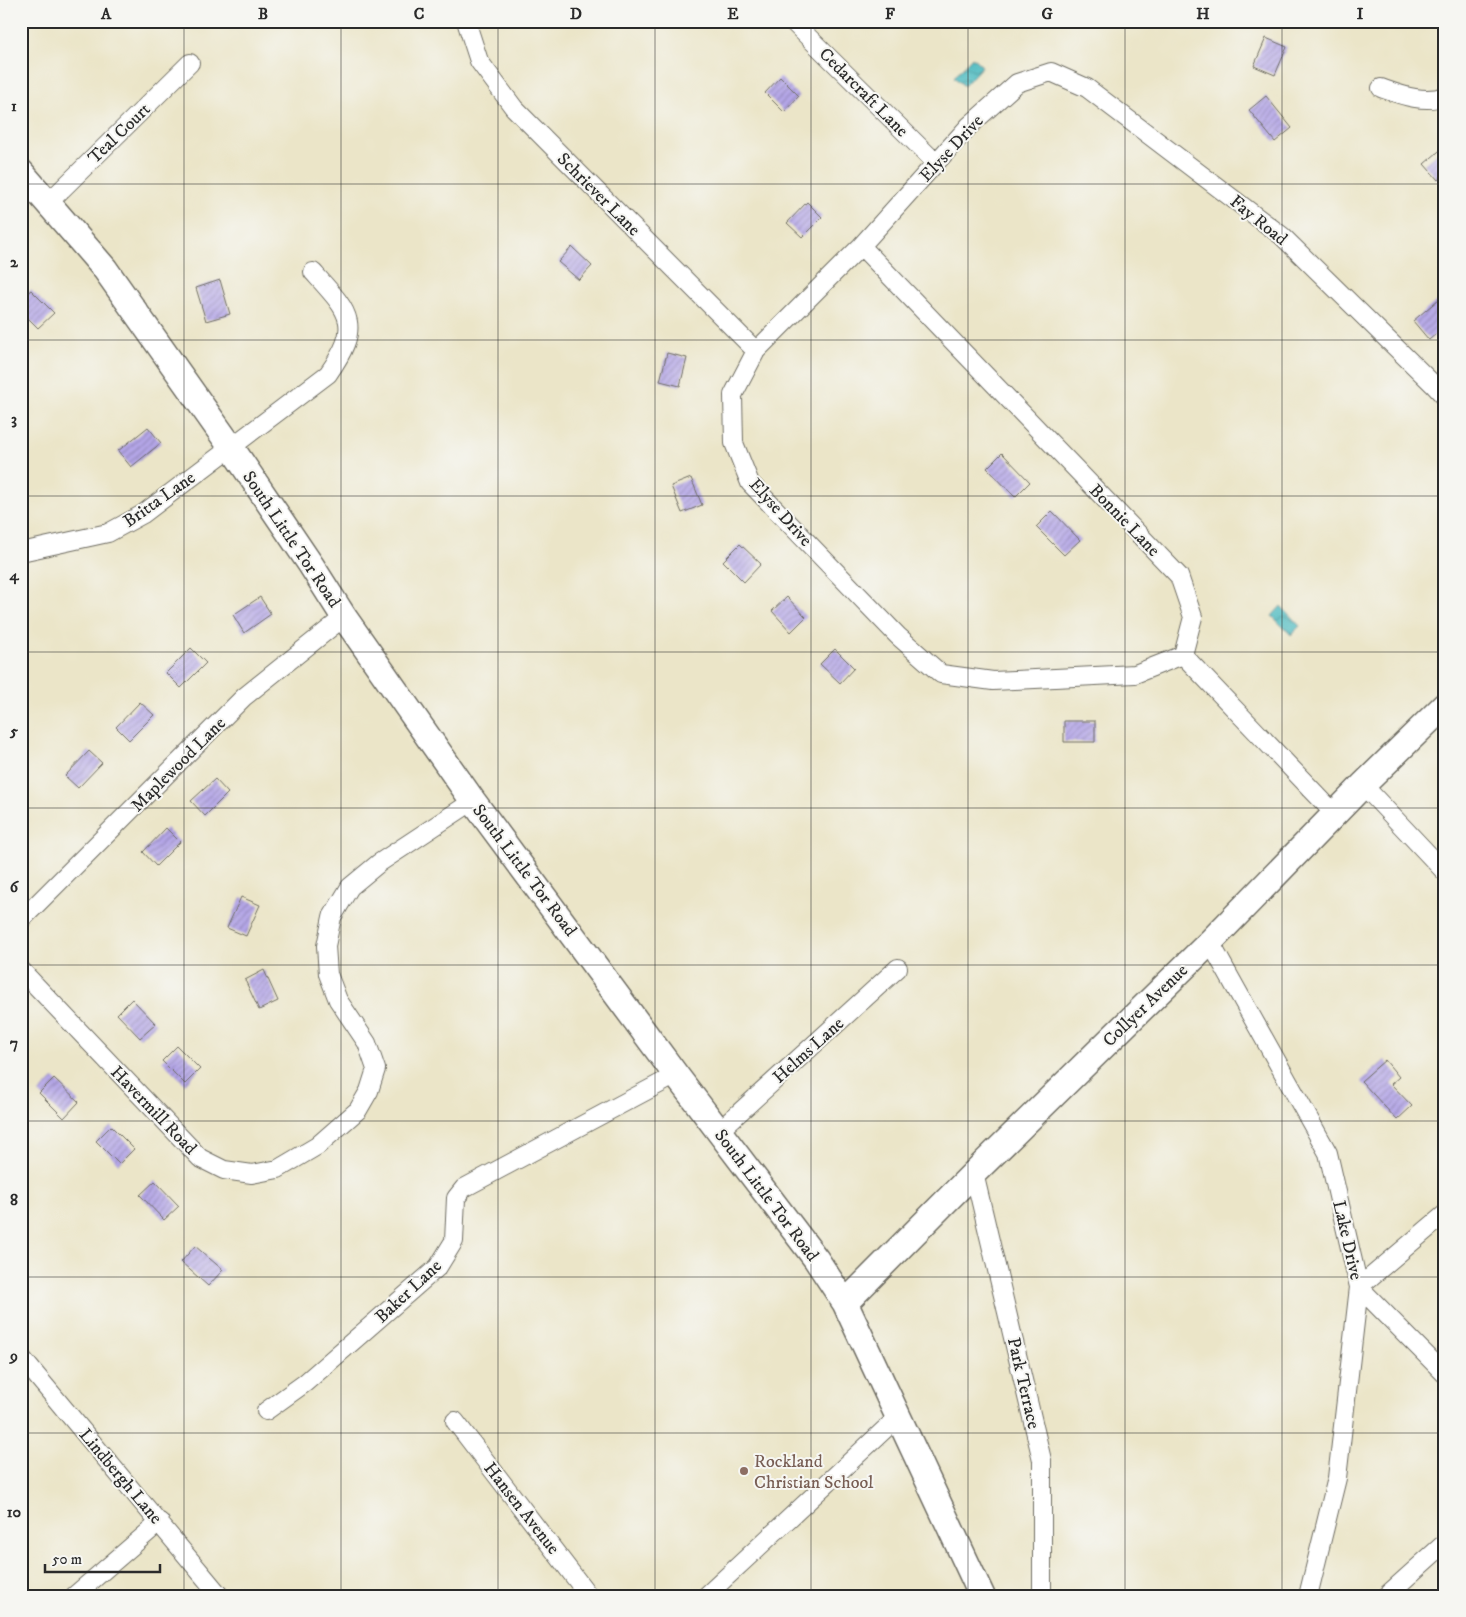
<svg xmlns="http://www.w3.org/2000/svg" width="1466" height="1617" viewBox="0 0 1466 1617" font-family="'IM FELL DW Pica',serif">
<defs>
<pattern id="water-waves" width="16" height="10" patternUnits="userSpaceOnUse" patternTransform="scale(1.25)"><rect width="16" height="10" fill="#49b9bf"/><path d="M0 5q4-4 8 0t8 0" fill="none" stroke="#3d979b"/></pattern>
<pattern id="building-hatch" width="6" height="6" patternUnits="userSpaceOnUse" patternTransform="scale(1.25)"><rect width="6" height="6" fill="#b4a6e7"/><path d="M-1 1l2-2M0 6l6-6M5 7l2-2" fill="none" stroke="#9387bb"/></pattern>
</defs>
<rect width="100%" height="100%" fill="#f6f6f2"/>
<filter id="ink" filterUnits="userSpaceOnUse"><feTurbulence type="fractalNoise" baseFrequency=".02" numOctaves="2"/><feDisplacementMap in="SourceGraphic" scale="10" xChannelSelector="R" yChannelSelector="G"/><feConvolveMatrix kernelMatrix="1 2 1 2 8 2 1 2 1" color-interpolation-filters="sRGB"/></filter>
<filter id="wash" filterUnits="userSpaceOnUse"><feTurbulence type="fractalNoise" baseFrequency=".0096" numOctaves="4" result="noise"/><feDisplacementMap in="SourceGraphic" scale="20" xChannelSelector="R" yChannelSelector="G"/><feGaussianBlur stdDeviation="1.12" result="paint"/><feColorMatrix in="noise" values="0 0 0 0 0 0 0 0 0 0 0 0 0 0 0 0 0 1.4 0 .05"/><feComposite in="paint" operator="in"/></filter>
<g filter="url(#wash)">
<rect width="100%" height="100%" fill="#ebe5c8"/>
<path fill="url(#water-waves)" stroke="#3a7275" d="M 972,57 L 982,66 L 964,86 L 954,77 Z
M 1281,606 L 1300,626 L 1291,635 L 1272,616 Z"/>
<g id="blocks">
<path fill="url(#building-hatch)" d="M 1266,38 L 1287,47 L 1275,75 L 1254,66 Z
M 780,77 L 799,96 L 784,112 L 765,93 Z
M 1266,96 L 1292,128 L 1275,142 L 1249,110 Z
M 1445,146 L 1445,174 L 1438,180 L 1424,164 Z
M 807,202 L 822,217 L 802,237 L 787,223 Z
M 572,247 L 592,266 L 579,280 L 558,262 Z
M 220,280 L 230,314 L 206,321 L 196,288 Z
M 31,290 L 54,313 L 38,328 L 21,311 L 21,298 Z
M 1445,294 L 1445,326 L 1429,340 L 1413,321 Z
M 667,353 L 687,358 L 680,386 L 660,381 Z
M 148,427 L 161,443 L 131,467 L 118,451 Z
M 1002,453 L 1030,482 L 1015,497 L 987,468 Z
M 691,478 L 702,505 L 682,513 L 671,486 Z
M 1052,511 L 1080,540 L 1064,555 L 1036,527 Z
M 740,544 L 761,564 L 744,582 L 723,561 Z
M 260,597 L 271,614 L 244,633 L 233,615 Z
M 787,597 L 806,617 L 791,632 L 772,611 Z
M 191,648 L 206,663 L 181,688 L 166,673 Z
M 835,649 L 854,668 L 840,683 L 820,664 Z
M 140,702 L 154,715 L 129,740 L 116,727 Z
M 1064,721 L 1095,721 L 1095,742 L 1064,742 Z
M 89,751 L 102,763 L 78,788 L 65,776 Z
M 215,779 L 228,793 L 205,816 L 191,801 Z
M 166,828 L 180,842 L 156,866 L 143,852 Z
M 241,897 L 260,905 L 246,936 L 227,928 Z
M 264,970 L 278,1001 L 259,1010 L 245,980 Z
M 132,999 L 156,1024 L 140,1038 L 117,1014 Z
M 177,1046 L 200,1069 L 185,1084 L 162,1061 Z
M 1385,1060 L 1399,1077 L 1391,1084 L 1412,1106 L 1397,1120 L 1361,1081 Z
M 54,1078 L 79,1102 L 64,1118 L 39,1093 Z
M 111,1126 L 134,1149 L 119,1164 L 96,1141 Z
M 155,1181 L 179,1206 L 164,1220 L 140,1195 Z
M 195,1246 L 223,1270 L 208,1286 L 181,1262 Z"/>
</g>
</g>
<g filter="url(#ink)">
<use href="#blocks" fill-opacity="0" stroke="#6e6c62" stroke-width="1"/>
<g fill="none" stroke-linecap="round" stroke-linejoin="round">
<g stroke="#6e6c62" stroke-width="20">
<path id="street" d="M 466,21 L 479,61 L 514,108 L 756,351
M 792,21 L 936,163
M 1381,88 C 1401,95 1424,104 1445,96
M 48,203 L 190,63
M 861,246 L 1179,576 L 1193,617 L 1183,655
M 21,552 L 108,533 L 143,514 L 328,374 C 363,324 350,313 313,272
M 1183,655 L 1135,674 L 993,681 L 941,674 L 898,636 L 750,483 L 734,443 L 733,395 L 756,351 L 861,246 L 969,126 L 1017,83 L 1051,72 L 1087,88 L 1282,236 L 1433,384 L 1445,397
M 1183,655 L 1335,814
M 1363,785 L 1445,872
M 21,920 L 244,697 L 344,617
M 1210,942 L 1328,1153 L 1359,1287 L 1337,1478 L 1308,1596
M 21,970 L 200,1158 L 224,1170 L 252,1174 L 278,1169 L 317,1146 L 358,1110 L 369,1091 L 376,1069 L 367,1043 L 338,1000 L 328,974 L 326,946 L 332,917 L 350,887 L 379,863 L 473,801
M 719,1131 L 898,968
M 974,1173 L 1042,1460 L 1042,1590 L 1040,1596
M 1445,1214 L 1359,1287 L 1445,1374
M 21,1357 L 220,1596
M 266,1411 L 305,1383 L 438,1267 L 454,1241 L 456,1198 L 464,1188 L 676,1075
M 455,1421 L 589,1596
M 74,1596 L 160,1522
M 706,1596 L 898,1417
M 1386,1596 L 1445,1543"/>
</g>
<g stroke="#6e6c62" stroke-width="28">
<path id="secondary" d="M 21,172 L 105,269 L 231,447 L 311,565 L 344,617 L 473,801 L 676,1075 L 816,1259 L 845,1303 L 982,1596
M 845,1303 L 974,1173 L 1210,942 L 1363,785 L 1445,705"/>
</g>
<use href="#street" stroke="#fff" stroke-width="18"/>
<use href="#secondary" stroke="#fff" stroke-width="25"/>
</g>
</g>
<path fill="none" stroke="#2b2b2b" stroke-width="1" stroke-opacity="0.55" d="M 184,21 L 184,1596M 341,21 L 341,1596M 498,21 L 498,1596M 655,21 L 655,1596M 811,21 L 811,1596M 968,21 L 968,1596M 1125,21 L 1125,1596M 1282,21 L 1282,1596M 21,184 L 1445,184M 21,340 L 1445,340M 21,496 L 1445,496M 21,652 L 1445,652M 21,808 L 1445,808M 21,965 L 1445,965M 21,1121 L 1445,1121M 21,1277 L 1445,1277M 21,1433 L 1445,1433"/>
<circle fill="#8d6e63" stroke="#f6f6f2" stroke-width="2" cx="744" cy="1471" r="5"/>
<g text-anchor="middle" stroke-width="4" stroke-linejoin="round" paint-order="stroke">
<g font-size="18" fill="#2b2b2b" stroke="#f6f6f2">
<text transform="translate(864 92) rotate(45)" y="6">Cedarcraft Lane</text>
<text transform="translate(119 133) rotate(-44)" y="6">Teal Court</text>
<text transform="translate(951 148) rotate(-47)" y="6">Elyse Drive</text>
<text transform="translate(599 194) rotate(45)" y="6">Schriever Lane</text>
<text transform="translate(1259 220) rotate(39)" y="6">Fay Road</text>
<text transform="translate(159 499) rotate(-35)" y="6">Britta Lane</text>
<text transform="translate(781 512) rotate(48)" y="6">Elyse Drive</text>
<text transform="translate(1125 520) rotate(46)" y="6">Bonnie Lane</text>
<text transform="translate(292 539) rotate(56)" y="6">South Little Tor Road</text>
<text transform="translate(178 764) rotate(-45)" y="6">Maplewood Lane</text>
<text transform="translate(525 870) rotate(53)" y="6">South Little Tor Road</text>
<text transform="translate(1145 1005) rotate(-44)" y="6">Collyer Avenue</text>
<text transform="translate(808 1050) rotate(-42)" y="6">Helms Lane</text>
<text transform="translate(154 1110) rotate(46)" y="6">Havermill Road</text>
<text transform="translate(767 1195) rotate(53)" y="6">South Little Tor Road</text>
<text transform="translate(1348 1240) rotate(77)" y="6">Lake Drive</text>
<text transform="translate(408 1291) rotate(-43)" y="6">Baker Lane</text>
<text transform="translate(1024 1383) rotate(77)" y="6">Park Terrace</text>
<text transform="translate(121 1476) rotate(50)" y="6">Lindbergh Lane</text>
<text transform="translate(522 1508) rotate(52)" y="6">Hansen Avenue</text>
</g>
<g font-size="18" fill="#785e54" stroke="#f6f6f2" text-anchor="start">
<text x="754" y="1467">Rockland<tspan x="754" dy="21">Christian School</tspan></text>
</g>
</g>
<rect width="1466" height="1617" fill="none" stroke="#f6f6f2" stroke-width="55"/>
<path d="M45 1564v8h115v-8" fill="none" stroke="#2b2b2b" stroke-width="2.5"/>
<text x="52" y="1564" font-size="15" fill="#2b2b2b" stroke="#f6f6f2" stroke-width="4" paint-order="stroke">50 m</text>
<rect x="28" y="28" width="1410" height="1562" fill="none" stroke="#2b2b2b" stroke-width="2"/>
<g font-size="16" text-anchor="middle" font-weight="bold" fill="#2b2b2b">
<text x="106" y="19">A</text>
<text x="263" y="19">B</text>
<text x="419" y="19">C</text>
<text x="576" y="19">D</text>
<text x="733" y="19">E</text>
<text x="890" y="19">F</text>
<text x="1047" y="19">G</text>
<text x="1203" y="19">H</text>
<text x="1360" y="19">I</text>
<text x="14" y="111">1</text>
<text x="14" y="267">2</text>
<text x="14" y="424">3</text>
<text x="14" y="580">4</text>
<text x="14" y="736">5</text>
<text x="14" y="892">6</text>
<text x="14" y="1048">7</text>
<text x="14" y="1205">8</text>
<text x="14" y="1361">9</text>
<text x="14" y="1517">10</text>
</g>
</svg>
